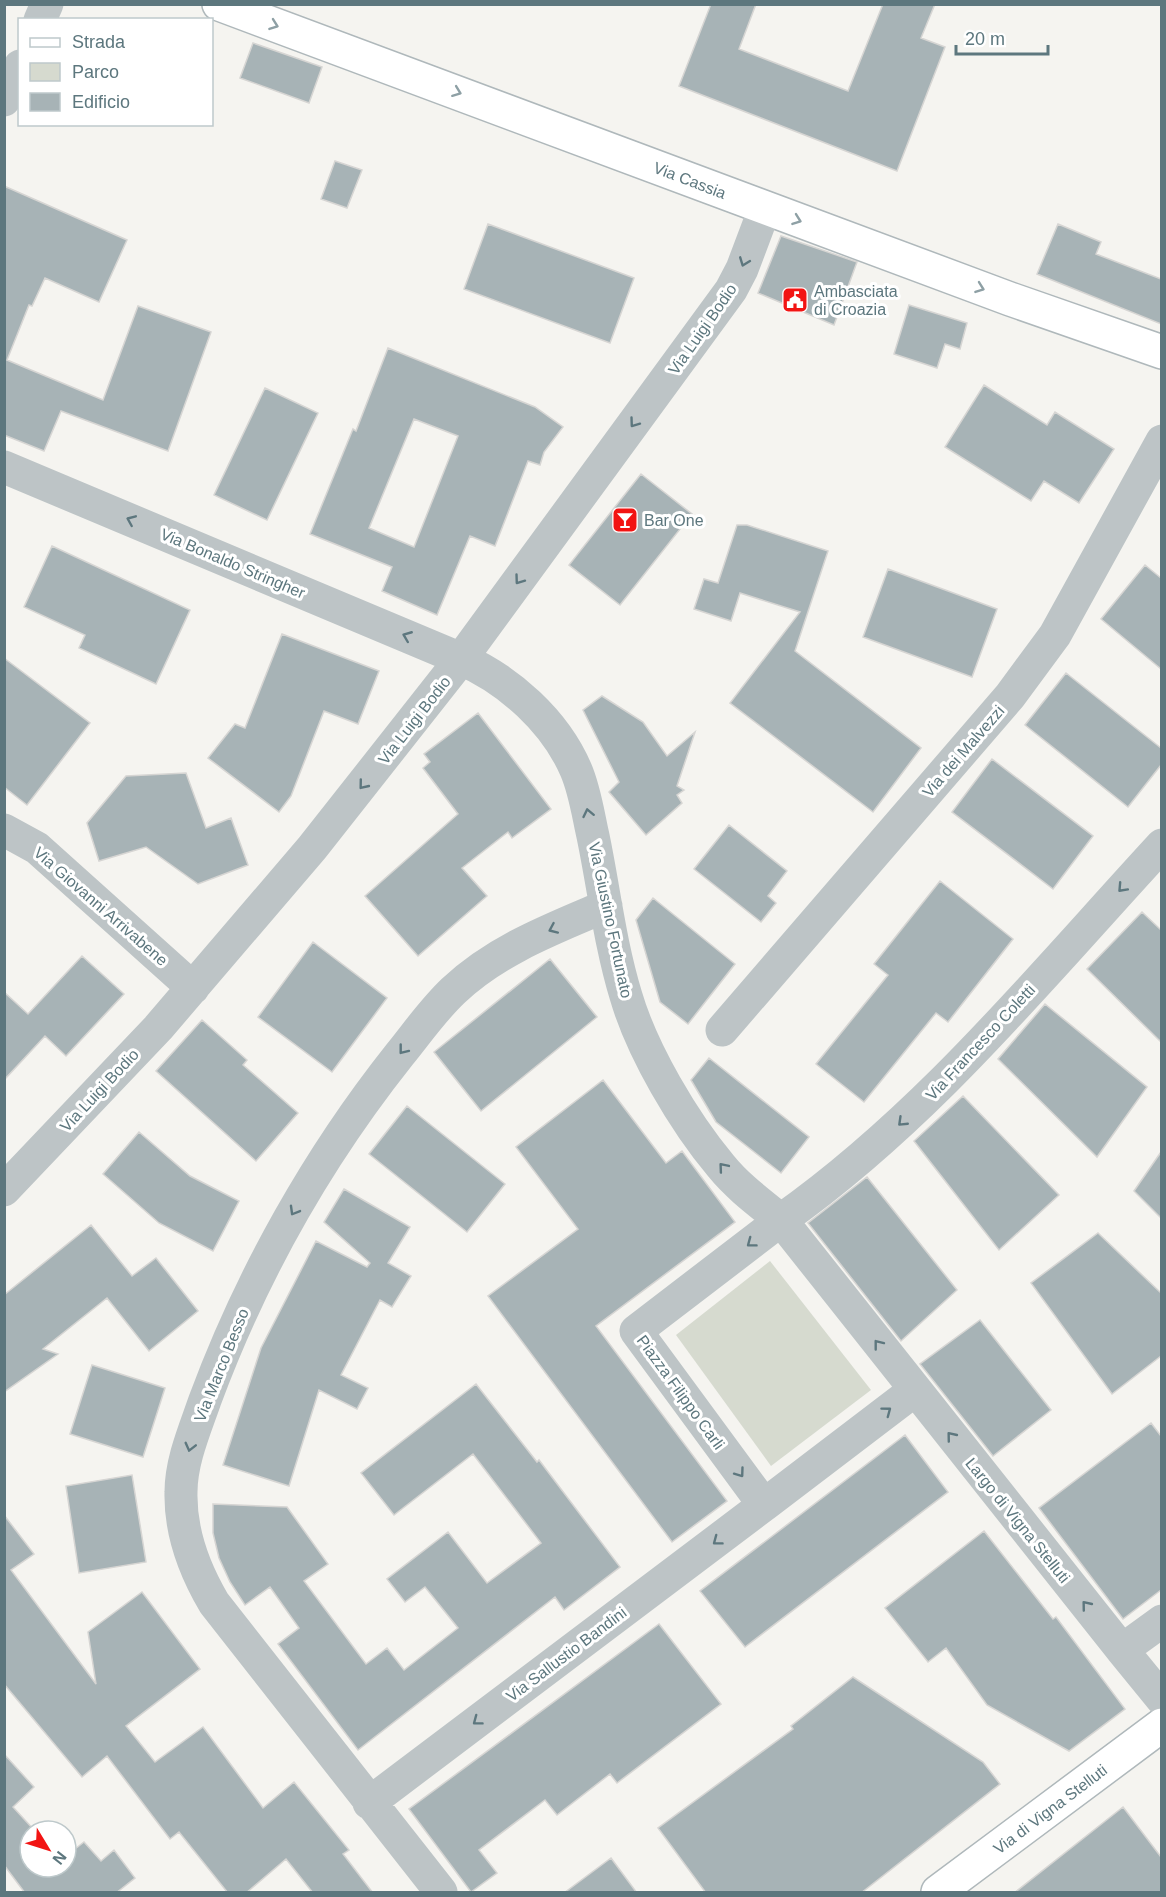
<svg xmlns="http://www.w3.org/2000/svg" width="1166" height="1897" viewBox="0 0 1166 1897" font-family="Helvetica,sans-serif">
<rect width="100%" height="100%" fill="#f5f4f0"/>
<path fill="#d6dacf" d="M 770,1261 L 871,1390 L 771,1466 L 676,1335 Z"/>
<path fill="#a7b3b6" stroke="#d6d5d3" stroke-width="1.5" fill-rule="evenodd" d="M 711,4 L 756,4 L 739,49 L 848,91 L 883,4 L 935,4 L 921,38 L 945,47 L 897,171 L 679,86 Z
M 253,43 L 322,67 L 309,103 L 240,78 Z
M 335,161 L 362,170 L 347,208 L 321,199 Z
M 4,186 L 127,240 L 99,302 L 45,278 L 32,306 L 29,305 L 7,360 L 103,400 L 138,306 L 211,332 L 168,451 L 61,411 L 44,451 L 4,435 Z
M 488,224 L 634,278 L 610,343 L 464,289 Z
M 1058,224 L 1101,242 L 1096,254 L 1161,279 L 1161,324 L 1037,274 Z
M 781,236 L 857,262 L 834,325 L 758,293 Z
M 909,305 L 967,323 L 960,349 L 945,344 L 937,368 L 894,354 Z
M 388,348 L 535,407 L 563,427 L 544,452 L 540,465 L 528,461 L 495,546 L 470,536 L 437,615 L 382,591 L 392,567 L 310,534 L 353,429 L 356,431 ZM 414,419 L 458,436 L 414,547 L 369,528 Z
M 984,385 L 1047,425 L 1055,412 L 1114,449 L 1079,503 L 1044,481 L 1031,501 L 945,447 Z
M 265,388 L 318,413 L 267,520 L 214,495 Z
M 641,474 L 692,514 L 620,605 L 569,565 Z
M 737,525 L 747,525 L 828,551 L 795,651 L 921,748 L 873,812 L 730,703 L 800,612 L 740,593 L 731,621 L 694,609 L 704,579 L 718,583 Z
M 52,546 L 190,610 L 156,684 L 79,648 L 85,635 L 24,607 Z
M 1145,565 L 1161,578 L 1161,669 L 1101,619 Z
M 888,569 L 997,609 L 972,677 L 863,637 Z
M 282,634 L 379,671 L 358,724 L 324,711 L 291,796 L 279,812 L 208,758 L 235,724 L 245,728 Z
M 4,658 L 90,723 L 27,805 L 4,787 Z
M 1066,673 L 1161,748 L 1161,765 L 1128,807 L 1025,725 Z
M 602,696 L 643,722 L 667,756 L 695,732 L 677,786 L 684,790 L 677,795 L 682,803 L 646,835 L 609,792 L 619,782 L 583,710 Z
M 478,713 L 551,809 L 512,838 L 508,832 L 462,868 L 487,896 L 418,956 L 365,896 L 458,814 L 423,768 L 430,762 L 424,754 Z
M 992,759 L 1093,836 L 1053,889 L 952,812 Z
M 186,773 L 206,828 L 231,818 L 248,865 L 198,884 L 146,847 L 99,861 L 87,823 L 126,776 Z
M 729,825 L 787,871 L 768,896 L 776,903 L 761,922 L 694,869 Z
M 940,881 L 1013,939 L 948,1022 L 936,1013 L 864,1102 L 816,1064 L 888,975 L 874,964 Z
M 653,898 L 735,964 L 688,1024 L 660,1002 L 636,920 Z
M 1142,912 L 1161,930 L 1161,1042 L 1087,969 Z
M 313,942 L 387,998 L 332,1072 L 258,1017 Z
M 82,956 L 124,994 L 66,1056 L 45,1036 L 4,1080 L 4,992 L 28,1014 Z
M 550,959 L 597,1017 L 481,1111 L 434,1052 Z
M 1045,1004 L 1147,1087 L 1097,1157 L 998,1059 Z
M 202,1020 L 247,1060 L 243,1065 L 298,1113 L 256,1161 L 156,1071 Z
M 709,1058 L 809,1137 L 781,1173 L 716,1122 L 691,1080 Z
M 603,1080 L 666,1163 L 682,1151 L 735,1222 L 596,1326 L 727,1501 L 672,1542 L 488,1296 L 578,1229 L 516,1147 Z
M 963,1096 L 1059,1195 L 999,1250 L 914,1141 Z
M 407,1106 L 505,1184 L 467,1232 L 369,1154 Z
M 139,1132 L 190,1176 L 239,1201 L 213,1251 L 159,1223 L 103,1174 Z
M 1161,1152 L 1161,1218 L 1134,1191 Z
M 867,1177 L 957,1290 L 901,1341 L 808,1223 Z
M 344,1189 L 410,1227 L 388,1263 L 411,1276 L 392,1307 L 380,1300 L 341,1375 L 368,1388 L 357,1409 L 319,1390 L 289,1486 L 223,1465 L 261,1348 L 316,1241 L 367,1267 L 370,1263 L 324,1222 Z
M 91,1225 L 132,1276 L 156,1258 L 198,1311 L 149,1351 L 107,1298 L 43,1349 L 58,1354 L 4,1392 L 4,1295 Z
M 1098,1233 L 1161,1293 L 1161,1356 L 1112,1394 L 1031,1283 Z
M 980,1320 L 1051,1410 L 993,1456 L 920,1364 Z
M 92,1365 L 165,1388 L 143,1457 L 70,1434 Z
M 476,1384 L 537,1462 L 539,1460 L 620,1567 L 564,1610 L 555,1597 L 358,1750 L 278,1644 L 299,1628 L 270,1587 L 245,1605 L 230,1582 L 219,1558 L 213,1533 L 213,1504 L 287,1507 L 328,1564 L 304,1581 L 366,1664 L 387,1648 L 404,1670 L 458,1628 L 425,1587 L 405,1602 L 387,1579 L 448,1532 L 487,1583 L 541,1543 L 473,1454 L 394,1515 L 361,1473 Z
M 1151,1423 L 1161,1436 L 1161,1590 L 1123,1619 L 1039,1508 Z
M 905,1435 L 948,1492 L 745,1647 L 700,1591 Z
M 132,1475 L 146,1562 L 79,1573 L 66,1486 Z
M 4,1515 L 34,1554 L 11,1570 L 96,1684 L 88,1632 L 142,1592 L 200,1669 L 126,1726 L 155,1762 L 203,1727 L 263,1808 L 294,1782 L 349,1850 L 343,1854 L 373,1893 L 313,1893 L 286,1859 L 246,1893 L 228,1893 L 179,1832 L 170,1839 L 107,1756 L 82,1777 L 4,1684 Z
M 984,1531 L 1053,1619 L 1056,1617 L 1125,1709 L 1069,1751 L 987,1705 L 946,1648 L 928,1662 L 885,1608 Z
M 659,1624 L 721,1704 L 617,1783 L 610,1774 L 557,1815 L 545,1800 L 479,1850 L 497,1873 L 471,1892 L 409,1809 Z
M 853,1677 L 983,1762 L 1000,1784 L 861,1893 L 706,1893 L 658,1828 L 793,1729 L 791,1726 Z
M 4,1754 L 34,1787 L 13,1807 L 35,1831 L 30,1831 L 30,1867 L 66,1867 L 66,1856 L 84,1842 L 101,1861 L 114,1850 L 135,1878 L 116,1893 L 25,1893 L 4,1865 Z
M 1123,1807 L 1161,1857 L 1161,1893 L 1014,1893 Z
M 611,1858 L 637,1893 L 564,1893 Z"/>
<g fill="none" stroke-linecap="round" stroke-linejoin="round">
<g stroke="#afb8bb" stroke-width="36">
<path id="secondary" d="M 219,4 L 1010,299 L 1162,352
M 938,1892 L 1162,1725"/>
</g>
<path stroke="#bdc4c6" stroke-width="33" d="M 40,20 L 47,4
M 4,100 L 20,66
M 4,467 L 461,659 C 509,680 555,721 576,770 C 585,791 588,814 593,836 C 604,889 610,944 626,996 C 642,1051 684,1122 721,1166 C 738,1187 760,1203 781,1220 C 927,1117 1041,976 1162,845
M 4,830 L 37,848 L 193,988
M 722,1030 L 1010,696 L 1055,635 L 1162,441
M 4,1190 L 158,1028 L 312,848 L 461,659 L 731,290 L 742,269 L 765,208
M 915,1390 L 764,1505 L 636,1331 L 781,1220 L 1122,1650
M 1162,1621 L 1122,1650 L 1162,1699
M 369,1803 L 764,1505
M 441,1892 L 214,1603 C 194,1569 180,1533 181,1492 C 181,1461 195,1429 205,1400 C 251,1276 318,1157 400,1054 C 417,1033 433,1010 453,991 C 496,950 552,929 606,906"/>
<use href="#secondary" stroke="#fff" stroke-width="33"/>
</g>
<defs><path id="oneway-chevron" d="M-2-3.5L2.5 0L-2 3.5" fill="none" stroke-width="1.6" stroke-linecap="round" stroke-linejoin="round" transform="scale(1.5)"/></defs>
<g stroke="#8ea0a5">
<use href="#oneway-chevron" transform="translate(274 25) rotate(20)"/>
<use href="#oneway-chevron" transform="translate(457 92) rotate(21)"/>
<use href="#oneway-chevron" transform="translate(797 220) rotate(20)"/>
<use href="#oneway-chevron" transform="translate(980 288) rotate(20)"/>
</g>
<g stroke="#5d777e">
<use href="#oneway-chevron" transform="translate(744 262) rotate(111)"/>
<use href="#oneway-chevron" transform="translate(634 423) rotate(126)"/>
<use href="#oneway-chevron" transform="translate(131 520) rotate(-157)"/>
<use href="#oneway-chevron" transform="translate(519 580) rotate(126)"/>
<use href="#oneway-chevron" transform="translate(407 636) rotate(-158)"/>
<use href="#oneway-chevron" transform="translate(363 785) rotate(129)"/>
<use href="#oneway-chevron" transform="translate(588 813) rotate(-102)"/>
<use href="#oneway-chevron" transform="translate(1122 888) rotate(133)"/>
<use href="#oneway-chevron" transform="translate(553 929) rotate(156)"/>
<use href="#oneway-chevron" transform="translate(403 1050) rotate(128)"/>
<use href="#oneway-chevron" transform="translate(902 1122) rotate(136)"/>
<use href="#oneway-chevron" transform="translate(723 1167) rotate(-130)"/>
<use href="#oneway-chevron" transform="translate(294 1211) rotate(120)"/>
<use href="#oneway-chevron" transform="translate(751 1243) rotate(143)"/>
<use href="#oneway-chevron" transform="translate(878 1344) rotate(-128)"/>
<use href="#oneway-chevron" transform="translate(887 1411) rotate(-37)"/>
<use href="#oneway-chevron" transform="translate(951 1436) rotate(-129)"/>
<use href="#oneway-chevron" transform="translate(190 1447) rotate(104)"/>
<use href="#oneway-chevron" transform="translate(740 1473) rotate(54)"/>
<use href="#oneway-chevron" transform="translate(717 1541) rotate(143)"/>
<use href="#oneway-chevron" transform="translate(1086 1605) rotate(-129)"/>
<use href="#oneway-chevron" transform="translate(477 1721) rotate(143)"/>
</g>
<defs>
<g id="civic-square" transform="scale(1.35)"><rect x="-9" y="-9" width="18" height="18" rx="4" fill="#f21413" stroke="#fff"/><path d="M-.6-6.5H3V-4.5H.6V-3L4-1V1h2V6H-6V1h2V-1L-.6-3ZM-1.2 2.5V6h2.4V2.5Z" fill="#fff"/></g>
<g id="bar-square" transform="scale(1.35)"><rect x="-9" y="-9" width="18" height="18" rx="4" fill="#f21413" stroke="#fff"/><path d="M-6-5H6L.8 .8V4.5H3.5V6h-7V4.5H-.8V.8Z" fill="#fff"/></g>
</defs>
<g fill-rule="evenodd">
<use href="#civic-square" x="795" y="300"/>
<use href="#bar-square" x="625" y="520"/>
</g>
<g text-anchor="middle" stroke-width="6" stroke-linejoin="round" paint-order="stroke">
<g font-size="16" fill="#5d777e" stroke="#fff">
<text transform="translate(690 180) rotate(21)" y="6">Via Cassia</text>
<text transform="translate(702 329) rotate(-55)" y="6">Via Luigi Bodio</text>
<text transform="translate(233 563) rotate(23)" y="6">Via Bonaldo Stringher</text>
<text transform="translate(414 720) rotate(-52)" y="6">Via Luigi Bodio</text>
<text transform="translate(963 751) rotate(-49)" y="6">Via dei Malvezzi</text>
<text transform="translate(101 906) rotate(41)" y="6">Via Giovanni Arrivabene</text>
<text transform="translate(611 920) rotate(78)" y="6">Via Giustino Fortunato</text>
<text transform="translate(980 1042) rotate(-47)" y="6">Via Francesco Coletti</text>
<text transform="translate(99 1090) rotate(-47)" y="6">Via Luigi Bodio</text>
<text transform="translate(221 1365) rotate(-68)" y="6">Via Marco Besso</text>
<text transform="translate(681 1392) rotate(54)" y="6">Piazza Filippo Carli</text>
<text transform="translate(1018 1520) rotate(51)" y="6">Largo di Vigna Stelluti</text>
<text transform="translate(566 1654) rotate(-37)" y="6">Via Sallustio Bandini</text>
<text transform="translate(1050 1809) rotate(-37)" y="6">Via di Vigna Stelluti</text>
</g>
<g font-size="16" fill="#5d777e" stroke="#fff" text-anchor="start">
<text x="814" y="297">Ambasciata<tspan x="814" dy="18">di Croazia</tspan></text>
<text x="644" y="526">Bar One</text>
</g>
</g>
<rect width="1166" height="1897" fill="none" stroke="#5d777e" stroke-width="12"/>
<rect x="18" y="18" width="195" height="108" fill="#ffffff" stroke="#bec9cb" stroke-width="1.5"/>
<rect x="30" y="38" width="30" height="9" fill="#ffffff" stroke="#bec9cb" stroke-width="1.5"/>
<text x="72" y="48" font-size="18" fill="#5d777e">Strada</text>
<rect x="30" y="63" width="30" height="18" fill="#d6dacf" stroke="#bec9cb" stroke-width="1.5"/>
<text x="72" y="78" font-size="18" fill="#5d777e">Parco</text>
<rect x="30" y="93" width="30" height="18" fill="#a7b3b6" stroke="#bec9cb" stroke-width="1.5"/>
<text x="72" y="108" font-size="18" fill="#5d777e">Edificio</text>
<g transform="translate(48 1849) rotate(128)"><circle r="28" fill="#ffffff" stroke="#bec9cb" stroke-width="1.5"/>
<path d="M0-4.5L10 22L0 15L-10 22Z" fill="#f21413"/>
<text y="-9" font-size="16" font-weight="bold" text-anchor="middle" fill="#5d777e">N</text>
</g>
<path d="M956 45v9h92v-9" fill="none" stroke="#5d777e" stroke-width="3"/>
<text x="965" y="45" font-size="18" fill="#5d777e" stroke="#ffffff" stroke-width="4.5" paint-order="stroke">20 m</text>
</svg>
